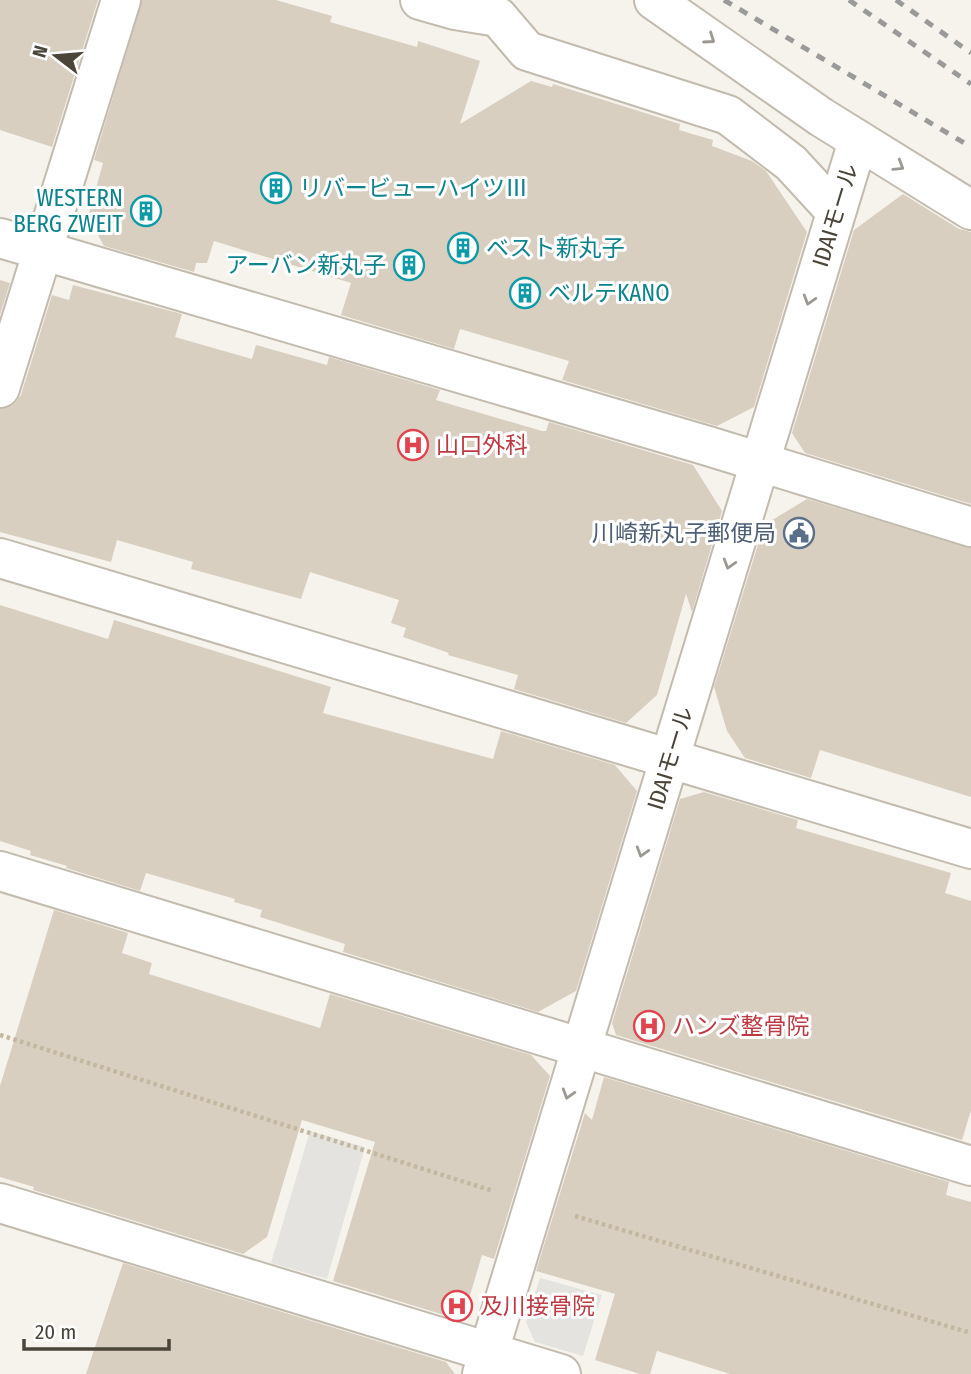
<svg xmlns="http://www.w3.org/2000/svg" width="971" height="1374" viewBox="0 0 971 1374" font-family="'Fira Sans Condensed','Noto Sans JP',sans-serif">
<rect width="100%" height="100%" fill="#f6f3ec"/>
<path fill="#e5e3e0" d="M 310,1131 L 365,1147 L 327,1279 L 271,1263 Z
M 540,1278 L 602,1295 L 583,1356 L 535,1342 L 526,1322 Z"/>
<path fill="#d8cfc1" d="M 0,0 L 98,0 L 52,147 L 0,130 Z
M 142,0 L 276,0 L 332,16 L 330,22 L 417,47 L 418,41 L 480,61 L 460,124 L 531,81 L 552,87 L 553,84 L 680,124 L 679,130 L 713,140 L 712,146 L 752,161 L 766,171 L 807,232 L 754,407 L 717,426 L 562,380 L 569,361 L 460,329 L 454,349 L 341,315 L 351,283 L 214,241 L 207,263 L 196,263 L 194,272 L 104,246 L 88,217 L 103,163 L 94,160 Z
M 903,194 L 959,229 L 971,232 L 971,504 L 805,453 L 792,433 L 854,230 Z
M 0,280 L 10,283 L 0,315 Z
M 73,285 L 182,314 L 175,337 L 252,359 L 256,345 L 327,365 L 329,357 L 440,390 L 436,400 L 542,431 L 546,431 L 549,422 L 693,465 L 722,511 L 692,612 L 686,594 L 657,695 L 626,723 L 514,689 L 518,675 L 448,655 L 449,653 L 403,637 L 406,628 L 391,623 L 399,600 L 310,572 L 301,599 L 191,569 L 193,562 L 117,540 L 111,562 L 0,532 L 0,409 L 14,404 L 21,395 L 52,295 L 69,300 Z
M 807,499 L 971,548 L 971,797 L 820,750 L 811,778 L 745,758 L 727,731 L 714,687 L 764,525 Z
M 0,605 L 108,639 L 114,620 L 331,687 L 323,713 L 493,759 L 501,731 L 615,765 L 637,791 L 576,991 L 538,1012 L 343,952 L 345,944 L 260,917 L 262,910 L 234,902 L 235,899 L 146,873 L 140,891 L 66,868 L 67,866 L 30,855 L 31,851 L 0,841 Z
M 704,792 L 798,820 L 796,828 L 951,873 L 945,893 L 971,901 L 971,1110 L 962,1140 L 616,1035 L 612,1023 L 680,799 Z
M 54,910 L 128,933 L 122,953 L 152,963 L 149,974 L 320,1028 L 330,994 L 531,1055 L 550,1076 L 494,1259 L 482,1255 L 468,1302 L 444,1315 L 333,1281 L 375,1142 L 302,1120 L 267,1237 L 243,1254 L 33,1190 L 34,1187 L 0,1177 L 0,1086 Z
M 604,1077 L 949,1182 L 946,1195 L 971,1202 L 971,1374 L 730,1374 L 657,1351 L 650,1374 L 640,1374 L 595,1360 L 615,1294 L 536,1271 L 585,1113 L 592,1120 Z
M 123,1263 L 446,1362 L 455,1374 L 86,1374 Z"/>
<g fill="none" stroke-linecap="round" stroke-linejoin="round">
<g stroke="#c2bbae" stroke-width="42">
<path id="minor" d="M 420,0 L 455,10 L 498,17 L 527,51 L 728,115 L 791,163 L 836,212
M 654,0 L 821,117 L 971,210
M 0,238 L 708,446 L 971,527
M 0,388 L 121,0
M 0,558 L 971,849
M 0,871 L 971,1166
M 0,1203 L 561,1374
M 482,1374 L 858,141"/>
</g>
<path stroke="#c4b79f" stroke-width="4.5" stroke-dasharray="3.5 3.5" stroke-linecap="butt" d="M 0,1035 L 493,1191
M 575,1216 L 971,1333"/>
<use href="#minor" stroke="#fff" stroke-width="38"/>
<path stroke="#9a9a9a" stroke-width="5" stroke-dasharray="9 9" stroke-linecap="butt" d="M 724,0 L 971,147
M 849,0 L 971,84
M 896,0 L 971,53"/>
</g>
<defs><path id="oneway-chevron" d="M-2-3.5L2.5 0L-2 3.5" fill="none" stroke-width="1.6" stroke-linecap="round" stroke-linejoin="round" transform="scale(1.75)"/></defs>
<g stroke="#9c9892">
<use href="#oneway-chevron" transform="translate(710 39) rotate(35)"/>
<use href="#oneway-chevron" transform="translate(899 166) rotate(32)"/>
<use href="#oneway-chevron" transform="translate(809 300) rotate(107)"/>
<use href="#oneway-chevron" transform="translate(729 564) rotate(107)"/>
<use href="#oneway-chevron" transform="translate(642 852) rotate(107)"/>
<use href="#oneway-chevron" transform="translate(568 1094) rotate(107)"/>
</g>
<defs>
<g id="building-ring" transform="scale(1.575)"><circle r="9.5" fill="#fff" stroke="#0f9aa8" stroke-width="1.5"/><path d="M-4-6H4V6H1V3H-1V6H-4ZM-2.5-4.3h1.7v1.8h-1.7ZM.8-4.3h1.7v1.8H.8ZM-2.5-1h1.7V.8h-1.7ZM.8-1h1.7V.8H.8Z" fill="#0f9aa8"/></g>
<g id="hospital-ring" transform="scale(1.575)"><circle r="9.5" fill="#fff" stroke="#e0444e" stroke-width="1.5"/><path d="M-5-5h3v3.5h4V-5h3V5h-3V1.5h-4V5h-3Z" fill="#e0444e"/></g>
<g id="civic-ring" transform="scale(1.575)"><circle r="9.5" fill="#fff" stroke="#5c6f8a" stroke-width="1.5"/><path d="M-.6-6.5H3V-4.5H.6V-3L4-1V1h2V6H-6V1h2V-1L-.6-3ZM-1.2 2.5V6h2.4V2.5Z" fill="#5c6f8a"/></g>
</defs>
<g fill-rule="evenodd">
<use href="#building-ring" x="276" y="188"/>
<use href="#building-ring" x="146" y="211"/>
<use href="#building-ring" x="463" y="248"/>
<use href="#building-ring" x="409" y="265"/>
<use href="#building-ring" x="525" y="293"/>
<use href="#hospital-ring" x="413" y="445"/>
<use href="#civic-ring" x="799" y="533"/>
<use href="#hospital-ring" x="649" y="1026"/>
<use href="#hospital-ring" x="457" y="1306"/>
</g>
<g text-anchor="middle" stroke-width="6" stroke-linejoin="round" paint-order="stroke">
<g font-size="23" fill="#0d838f" stroke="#fff" text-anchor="start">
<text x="299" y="196">リバービューハイツⅢ</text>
<text x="123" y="206" text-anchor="end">WESTERN<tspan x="123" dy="26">BERG ZWEIT</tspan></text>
<text x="486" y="256">ベスト新丸子</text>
<text x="386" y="273" text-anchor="end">アーバン新丸子</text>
<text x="548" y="301">ベルテKANO</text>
</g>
<g font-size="23" fill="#4b4439" stroke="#fff">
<text transform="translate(835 215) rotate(-73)" y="8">IDAIモール</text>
<text transform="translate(670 758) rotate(-73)" y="8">IDAIモール</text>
</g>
<g font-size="23" fill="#be3a42" stroke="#fff" text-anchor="start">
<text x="436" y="453">山口外科</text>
<text x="672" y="1034">ハンズ整骨院</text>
<text x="480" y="1314">及川接骨院</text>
</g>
<g font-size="23" fill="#4e5e75" stroke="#fff" text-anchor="end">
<text x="776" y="541">川崎新丸子郵便局</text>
</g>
</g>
<g transform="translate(56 56) rotate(286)" stroke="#ffffff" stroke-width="5" paint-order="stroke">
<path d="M0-5L12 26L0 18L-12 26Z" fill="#4b4439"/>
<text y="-10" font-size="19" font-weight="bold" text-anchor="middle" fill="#4b4439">N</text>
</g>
<path d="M24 1339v10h145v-10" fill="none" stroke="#4b4439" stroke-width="3.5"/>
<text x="35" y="1339" font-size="21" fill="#4b4439" stroke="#ffffff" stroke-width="5" paint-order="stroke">20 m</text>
</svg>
